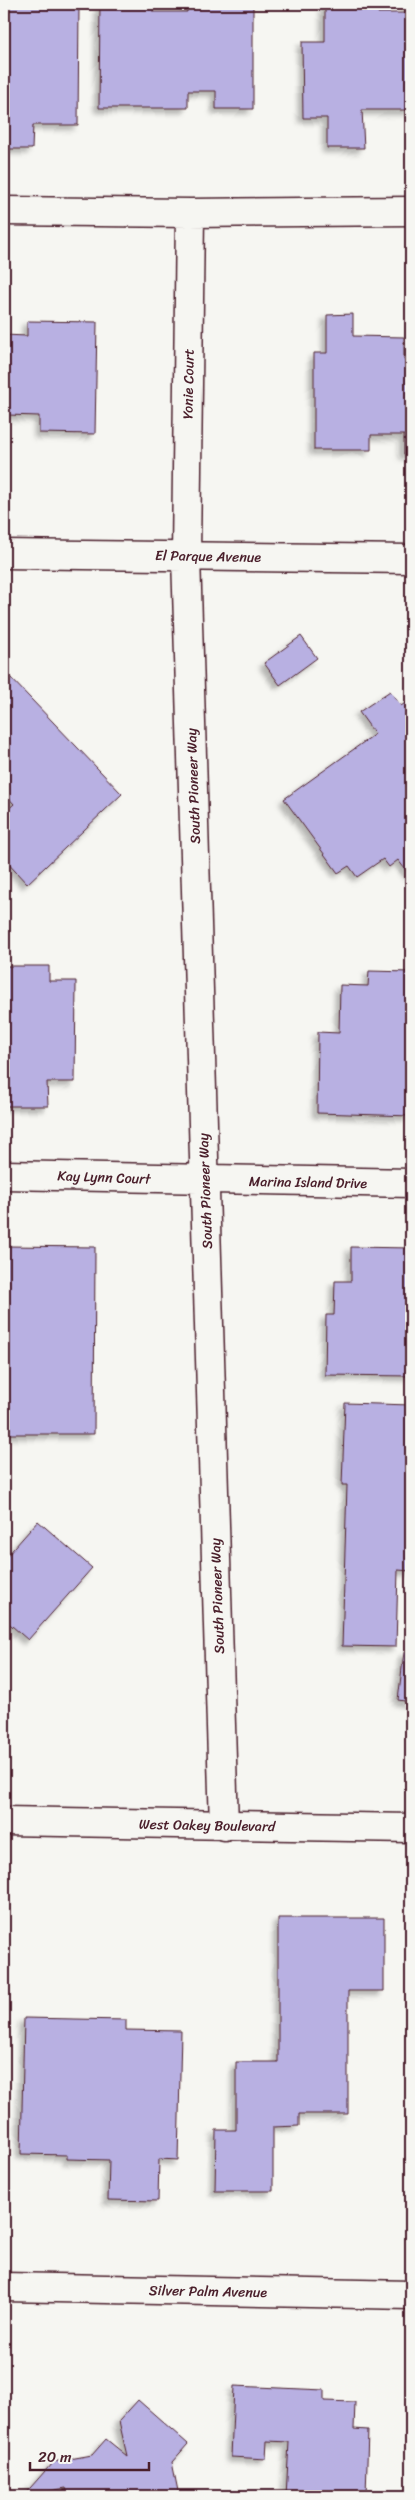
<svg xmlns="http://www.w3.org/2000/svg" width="415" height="2500" viewBox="0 0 415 2500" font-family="Sriracha,sans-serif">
<defs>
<filter id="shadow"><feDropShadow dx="-4.5" dy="4.5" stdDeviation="2.5" flood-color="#0004"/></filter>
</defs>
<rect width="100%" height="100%" fill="#f6f6f2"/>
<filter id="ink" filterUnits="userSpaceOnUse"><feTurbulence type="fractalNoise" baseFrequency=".02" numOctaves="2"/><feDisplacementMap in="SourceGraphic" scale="10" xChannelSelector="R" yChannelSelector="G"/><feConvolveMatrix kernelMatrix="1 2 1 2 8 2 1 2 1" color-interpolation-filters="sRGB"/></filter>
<g filter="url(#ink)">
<path fill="#b8b0e2" stroke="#4a1f2b" filter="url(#shadow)" d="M 4,4 L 79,4 L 78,125 L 33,125 L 32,149 L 4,149 Z
M 100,4 L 154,4 L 153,12 L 187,12 L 187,4 L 253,4 L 253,109 L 216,109 L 216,91 L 188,91 L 188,108 L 99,108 Z
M 325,4 L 378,4 L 378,13 L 408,13 L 408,4 L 411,4 L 411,110 L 362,110 L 364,148 L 327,148 L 327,118 L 303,118 L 302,42 L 325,42 Z
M 353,314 L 353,336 L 404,337 L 404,359 L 411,359 L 411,455 L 404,454 L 404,435 L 371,435 L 371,450 L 314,450 L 314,353 L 327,353 L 327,315 Z
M 27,321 L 97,322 L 95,434 L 39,433 L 39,416 L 7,415 L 7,435 L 4,435 L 4,335 L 27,336 Z
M 301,636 L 317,658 L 280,685 L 264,663 Z
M 8,675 L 122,794 L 27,884 L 4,859 L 4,813 L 14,804 L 4,793 L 4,678 Z
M 390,691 L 401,706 L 411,699 L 411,877 L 398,860 L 389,867 L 383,859 L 357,877 L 349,866 L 338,873 L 284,799 L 375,734 L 359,712 Z
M 4,966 L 49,966 L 49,981 L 76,981 L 75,1082 L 47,1082 L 48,1106 L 4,1106 Z
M 369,971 L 411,972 L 411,1116 L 317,1113 L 318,1032 L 339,1033 L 340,985 L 368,986 Z
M 7,1246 L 95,1247 L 94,1434 L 6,1434 Z
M 351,1247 L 411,1248 L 411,1376 L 325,1375 L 326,1315 L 334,1315 L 335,1281 L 351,1281 Z
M 345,1403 L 411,1405 L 411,1571 L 398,1570 L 396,1647 L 342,1646 L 347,1485 L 342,1485 Z
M 38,1521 L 92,1568 L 28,1640 L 4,1619 L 4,1553 L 7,1556 Z
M 404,1652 L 411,1653 L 411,1702 L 398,1700 Z
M 278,1918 L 384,1918 L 384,1991 L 348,1991 L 348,2114 L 299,2114 L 299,2126 L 273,2127 L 273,2191 L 215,2191 L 216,2130 L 236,2130 L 236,2062 L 278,2062 Z
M 24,2018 L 126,2020 L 126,2030 L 181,2031 L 178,2160 L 159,2159 L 158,2201 L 108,2200 L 109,2160 L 67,2159 L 67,2155 L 21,2154 Z
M 234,2386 L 324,2390 L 324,2401 L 355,2402 L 354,2429 L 368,2430 L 366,2496 L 286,2496 L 289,2442 L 267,2441 L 266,2459 L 231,2457 Z
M 138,2400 L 188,2444 L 172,2462 L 179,2496 L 68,2496 L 66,2488 L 23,2496 L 53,2462 L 92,2455 L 106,2439 L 127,2456 L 119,2421 Z"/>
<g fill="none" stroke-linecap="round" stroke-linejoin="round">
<g stroke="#4a1f2b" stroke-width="31">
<path id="minor" d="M 4,211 L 190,213 L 411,211
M 190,213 L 186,556 L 224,1826
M 4,554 L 411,559
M 4,1175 L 411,1183
M 4,2287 L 411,2295"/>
</g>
<g stroke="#4a1f2b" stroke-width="31">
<path id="secondary" d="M 4,1821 L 411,1828"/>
</g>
<use href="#minor" stroke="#f6f6f2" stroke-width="28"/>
<use href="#secondary" stroke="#f6f6f2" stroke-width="28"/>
</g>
</g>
<g text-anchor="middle" stroke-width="4" stroke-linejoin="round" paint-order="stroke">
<g font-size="14" fill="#4a1f2b" stroke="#f6f6f2">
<text transform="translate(188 384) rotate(-89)" y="5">Yonie Court</text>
<text transform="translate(208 556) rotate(1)" y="5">El Parque Avenue</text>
<text transform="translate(193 786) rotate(-92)" y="5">South Pioneer Way</text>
<text transform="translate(104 1177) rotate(2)" y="5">Kay Lynn Court</text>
<text transform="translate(308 1182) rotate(1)" y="5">Marina Island Drive</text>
<text transform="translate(205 1191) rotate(-92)" y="5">South Pioneer Way</text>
<text transform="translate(217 1596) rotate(-92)" y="5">South Pioneer Way</text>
<text transform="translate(207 1825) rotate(1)" y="5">West Oakey Boulevard</text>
<text transform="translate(208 2291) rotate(1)" y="5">Silver Palm Avenue</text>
</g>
</g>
<rect width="415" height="2500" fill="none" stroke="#f6f6f2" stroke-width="20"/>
<rect x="10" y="10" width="395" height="2480" fill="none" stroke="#4a1f2b" stroke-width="2" filter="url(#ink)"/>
<path d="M30 2462v8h119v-8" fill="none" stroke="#4a1f2b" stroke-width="2.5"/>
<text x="38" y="2462" font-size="15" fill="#4a1f2b" stroke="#f6f6f2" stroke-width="4" paint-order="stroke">20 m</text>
</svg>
